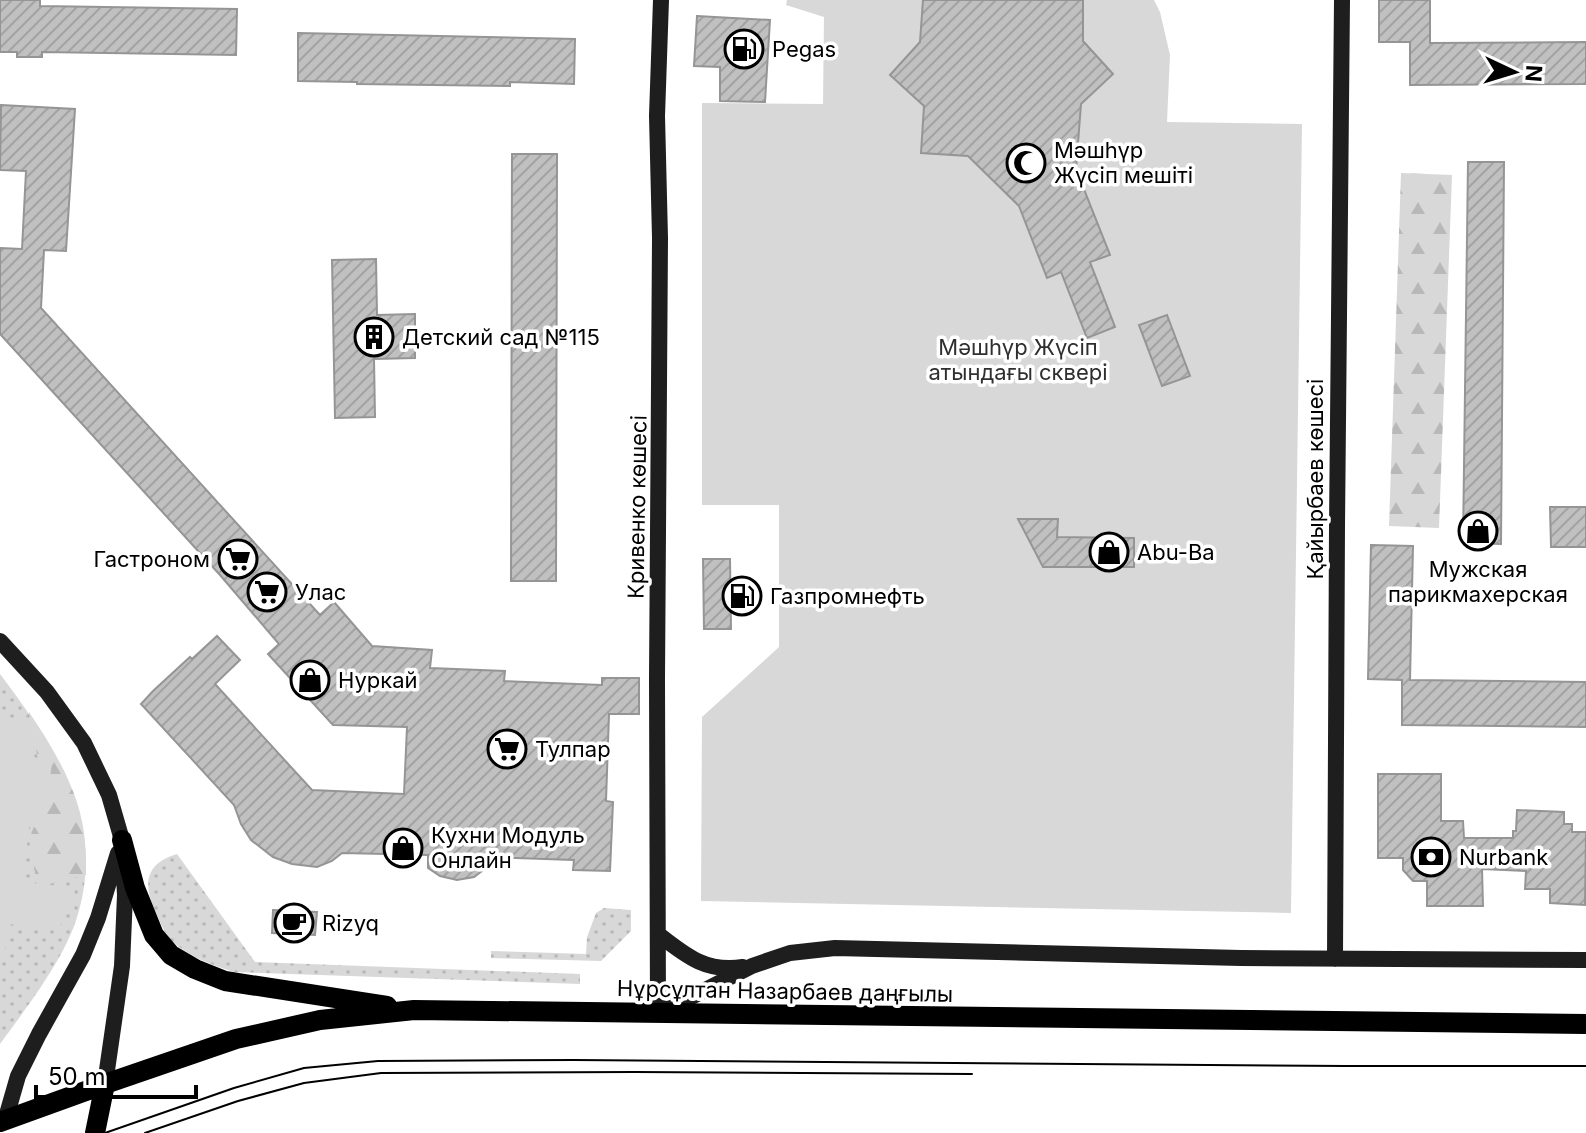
<svg xmlns="http://www.w3.org/2000/svg" width="1586" height="1133" viewBox="0 0 1586 1133" font-family="Inter,sans-serif">
<defs>
<pattern id="grass-dots" width="8" height="8" patternUnits="userSpaceOnUse" patternTransform="scale(2)"><rect width="8" height="8" fill="#d8d8d8"/><path d="M2 2h.1M6 6h.1" fill="none" stroke="#b8b8b8" stroke-width="1.8" stroke-linecap="round"/></pattern>
<pattern id="forest-firs" width="22" height="20" patternUnits="userSpaceOnUse" patternTransform="scale(2)"><rect width="22" height="20" fill="#d8d8d8"/><path d="M5 1l3.5 6h-7zM16 11l3.5 6h-7z" fill="#b8b8b8"/></pattern>
<pattern id="building-hatch" width="6" height="6" patternUnits="userSpaceOnUse" patternTransform="scale(2)"><rect width="6" height="6" fill="#c0c0c0"/><path d="M-1 1l2-2M0 6l6-6M5 7l2-2" fill="none" stroke="#a3a3a3"/></pattern>
</defs>
<rect width="100%" height="100%" fill="#fff"/>
<path fill="url(#grass-dots)" d="M 0,674 C 54,746 106,819 78,914 C 66,957 27,1007 0,1044 Z
M 177,854 L 255,962 L 580,974 L 580,984 L 234,972 C 212,965 189,957 172,941 C 165,934 160,922 156,913 C 143,885 144,864 177,854 Z
M 604,908 L 631,910 L 631,931 L 601,961 L 491,958 L 491,951 L 586,954 L 587,937 L 596,913 Z"/>
<path fill="url(#forest-firs)" d="M 1401,173 L 1452,175 L 1439,528 L 1389,526 Z
M 29,712 C 55,751 82,795 85,843 C 86,854 86,864 86,875 L 37,887 L 30,837 L 45,796 Z"/>
<path fill="#d8d8d8" d="M 787,0 L 1154,0 L 1160,12 L 1170,55 L 1167,122 L 1302,124 L 1291,913 L 701,901 L 702,717 L 779,647 L 779,505 L 702,505 L 702,103 L 823,104 L 824,17 L 786,5 Z
M 0,718 L 34,722 L 29,759 L 52,762 L 44,828 L 29,827 L 23,882 L 76,888 L 59,930 L 9,924 L 4,958 L 0,957 Z"/>
<path fill="url(#building-hatch)" stroke="#959595" stroke-width="2" d="M 0,0 L 40,0 L 40,6 L 237,9 L 236,55 L 42,52 L 42,57 L 17,57 L 17,52 L 0,52 Z
M 923,0 L 1083,0 L 1083,41 L 1113,74 L 1081,104 L 1076,169 L 1110,255 L 1090,262 L 1115,327 L 1087,338 L 1061,272 L 1047,278 L 1019,206 L 968,156 L 921,153 L 924,106 L 890,75 L 920,42 Z
M 1379,0 L 1430,0 L 1430,43 L 1586,42 L 1586,84 L 1410,85 L 1410,42 L 1379,42 Z
M 697,16 L 770,20 L 765,102 L 720,101 L 720,67 L 694,66 Z
M 298,33 L 575,39 L 574,84 L 510,82 L 510,86 L 357,84 L 357,82 L 298,81 Z
M 1,105 L 75,109 L 66,251 L 44,250 L 41,308 L 320,615 L 334,602 L 372,646 L 432,650 L 430,668 L 505,671 L 504,681 L 602,685 L 602,678 L 639,678 L 639,714 L 609,714 L 606,801 L 613,802 L 610,871 L 573,870 L 574,860 L 487,857 L 486,868 L 474,877 L 457,880 L 440,876 L 428,868 L 428,855 L 342,853 L 332,861 L 317,867 L 292,864 L 273,857 L 251,840 L 241,824 L 234,805 L 141,704 L 153,691 L 190,657 L 192,659 L 217,636 L 240,660 L 215,684 L 312,790 L 404,794 L 407,727 L 333,725 L 268,654 L 279,644 L 220,575 L 0,334 L 0,248 L 22,249 L 26,171 L 0,170 Z
M 512,154 L 557,154 L 556,581 L 511,581 Z
M 1468,162 L 1504,162 L 1501,544 L 1463,543 Z
M 376,259 L 377,315 L 415,314 L 415,358 L 374,359 L 375,417 L 335,418 L 332,260 Z
M 1167,315 L 1190,376 L 1162,386 L 1139,325 Z
M 1550,507 L 1586,507 L 1586,547 L 1551,547 Z
M 1018,519 L 1058,519 L 1057,537 L 1134,538 L 1134,567 L 1043,567 Z
M 1371,545 L 1413,546 L 1410,680 L 1586,682 L 1586,727 L 1402,725 L 1402,680 L 1368,679 Z
M 703,559 L 730,559 L 731,629 L 704,629 Z
M 1378,774 L 1441,774 L 1441,821 L 1463,821 L 1464,838 L 1513,838 L 1513,831 L 1516,831 L 1517,810 L 1564,812 L 1564,824 L 1572,824 L 1572,832 L 1586,832 L 1585,905 L 1550,903 L 1550,889 L 1525,889 L 1526,871 L 1482,869 L 1483,906 L 1427,906 L 1427,881 L 1413,881 L 1403,870 L 1403,858 L 1378,858 Z
M 273,910 L 317,912 L 315,935 L 272,933 Z"/>
<g fill="none" stroke-linecap="round" stroke-linejoin="round">
<path stroke="#1e1e1e" stroke-width="16" d="M 661,0 L 657,116 L 660,238 L 657,679 L 658,1014 L 752,966 L 790,953 L 835,948 L 1241,958 L 1586,960
M 0,641 L 47,692 L 84,743 L 109,795 L 122,840 L 125,895 L 122,966 L 105,1084
M 658,934 C 685,955 706,973 743,967
M 1335,959 L 1337,526 L 1342,0
M 5,1121 L 18,1076 L 39,1034 L 83,955 L 98,918 L 118,853"/>
<path stroke="#000" stroke-width="20" d="M 122,840 L 135,888 L 154,935 L 171,955 L 195,969 L 225,981 L 387,1006
M 0,1122 L 105,1084 L 236,1039 L 320,1020 L 414,1010 L 1586,1024
M 95,1133 L 105,1084"/>
<path stroke="#000" stroke-width="2" d="M 105,1133 L 234,1088 L 304,1068 L 378,1061 L 574,1060 L 1346,1066 L 1586,1066
M 145,1133 L 238,1101 L 304,1083 L 381,1073 L 635,1072 L 972,1074"/>
</g>
<defs>
<g id="fuel-ring" transform="scale(2)"><circle r="9.5" fill="#fff" stroke="#000" stroke-width="1.5"/><path d="M-5.5-6h7V0h2V4h1.3V-2.5L3-4.5l.8-.8L6-3V5H2.5V1h-1V6h-7ZM-4.2-4.7v3.2H.2V-4.7Z" fill="#000"/></g>
<g id="mosque-ring" transform="scale(2)"><circle r="9.5" fill="#fff" stroke="#000" stroke-width="1.5"/><path d="M3.5-4.9A6 6 0 1 0 3.5 4.9A5 5 0 1 1 3.5-4.9Z" fill="#000"/></g>
<g id="building-ring" transform="scale(2)"><circle r="9.5" fill="#fff" stroke="#000" stroke-width="1.5"/><path d="M-4-6H4V6H1V3H-1V6H-4ZM-2.5-4.3h1.7v1.8h-1.7ZM.8-4.3h1.7v1.8H.8ZM-2.5-1h1.7V.8h-1.7ZM.8-1h1.7V.8H.8Z" fill="#000"/></g>
<g id="shop-ring" transform="scale(2)"><circle r="9.5" fill="#fff" stroke="#000" stroke-width="1.5"/><path d="M-5-2.5h2.3a2.7 3.5 0 0 1 5.4 0H5L5.5 6h-11ZM-1.5-2.5h3a1.5 2.3 0 0 0-3 0Z" fill="#000"/></g>
<g id="supermarket-ring" transform="scale(2)"><circle r="9.5" fill="#fff" stroke="#000" stroke-width="1.5"/><path d="M-6-5.5h2.5l.6 2H6L4.5 2H-2.5L-4.4-4H-6ZM-1.5 3.2a1.3 1.3 0 1 0 .1 0ZM3 3.2a1.3 1.3 0 1 0 .1 0Z" fill="#000"/></g>
<g id="bank-ring" transform="scale(2)"><circle r="9.5" fill="#fff" stroke="#000" stroke-width="1.5"/><path d="M-6-4H6V4H-6ZM0-2.3a2.3 2.3 0 1 0 0 4.6a2.3 2.3 0 1 0 0-4.6Z" fill="#000"/></g>
<g id="cafe-ring" transform="scale(2)"><circle r="9.5" fill="#fff" stroke="#000" stroke-width="1.5"/><path d="M-5.5-4.5H6V0H3Q3 3.5 0 3.5H-2.5Q-5.5 3.5-5.5 0ZM3-3.2v2h1.7v-2ZM-6 4.5H4V6H-6Z" fill="#000"/></g>
</defs>
<g fill-rule="evenodd">
<use href="#fuel-ring" x="744" y="49"/>
<use href="#mosque-ring" x="1026" y="163"/>
<use href="#building-ring" x="374" y="337"/>
<use href="#shop-ring" x="1478" y="531"/>
<use href="#shop-ring" x="1109" y="552"/>
<use href="#supermarket-ring" x="238" y="559"/>
<use href="#supermarket-ring" x="267" y="592"/>
<use href="#fuel-ring" x="742" y="596"/>
<use href="#shop-ring" x="310" y="680"/>
<use href="#supermarket-ring" x="507" y="749"/>
<use href="#shop-ring" x="403" y="848"/>
<use href="#bank-ring" x="1431" y="857"/>
<use href="#cafe-ring" x="294" y="923"/>
</g>
<g text-anchor="middle" stroke-width="7" stroke-linejoin="round" paint-order="stroke">
<g font-size="22" fill="#000" stroke="#fff" text-anchor="start">
<text x="772" y="57">Pegas</text>
<text x="1054" y="158">Мәшһүр<tspan x="1054" dy="25">Жүсіп мешіті</tspan></text>
<text x="402" y="345">Детский сад №115</text>
<text x="1137" y="560">Abu-Ba</text>
<text x="210" y="567" text-anchor="end">Гастроном</text>
<text x="1478" y="577" text-anchor="middle">Мужская<tspan x="1478" dy="25">парикмахерская</tspan></text>
<text x="295" y="600">Улас</text>
<text x="770" y="604">Газпромнефть</text>
<text x="338" y="688">Нуркай</text>
<text x="535" y="757">Тулпар</text>
<text x="431" y="843">Кухни Модуль<tspan x="431" dy="25">Онлайн</tspan></text>
<text x="1459" y="865">Nurbank</text>
<text x="322" y="931">Rizyq</text>
</g>
<g font-size="22" fill="#2f2f2f" stroke="#fff">
<text x="1018" y="355">Мәшһүр Жүсіп<tspan x="1018" dy="25">атындағы сквері</tspan></text>
</g>
<g font-size="22" fill="#000" stroke="#fff">
<text transform="translate(1315 479) rotate(-90)" y="8">Қайырбаев көшесі</text>
<text transform="translate(637 507) rotate(-89)" y="8">Кривенко көшесі</text>
<text transform="translate(785 991) rotate(1)" y="8">Нұрсұлтан Назарбаев даңғылы</text>
</g>
</g>
<g transform="translate(1514 72) rotate(94)" stroke="#ffffff" stroke-width="6" paint-order="stroke">
<path d="M0-6L14 30L0 20L-14 30Z" fill="#000000"/>
<text y="-12" font-size="22" font-weight="bold" text-anchor="middle" fill="#000000">N</text>
</g>
<path d="M36 1085v12h160v-12" fill="none" stroke="#000000" stroke-width="4"/>
<text x="48" y="1085" font-size="24" fill="#000000" stroke="#ffffff" stroke-width="6" paint-order="stroke">50 m</text>
</svg>
